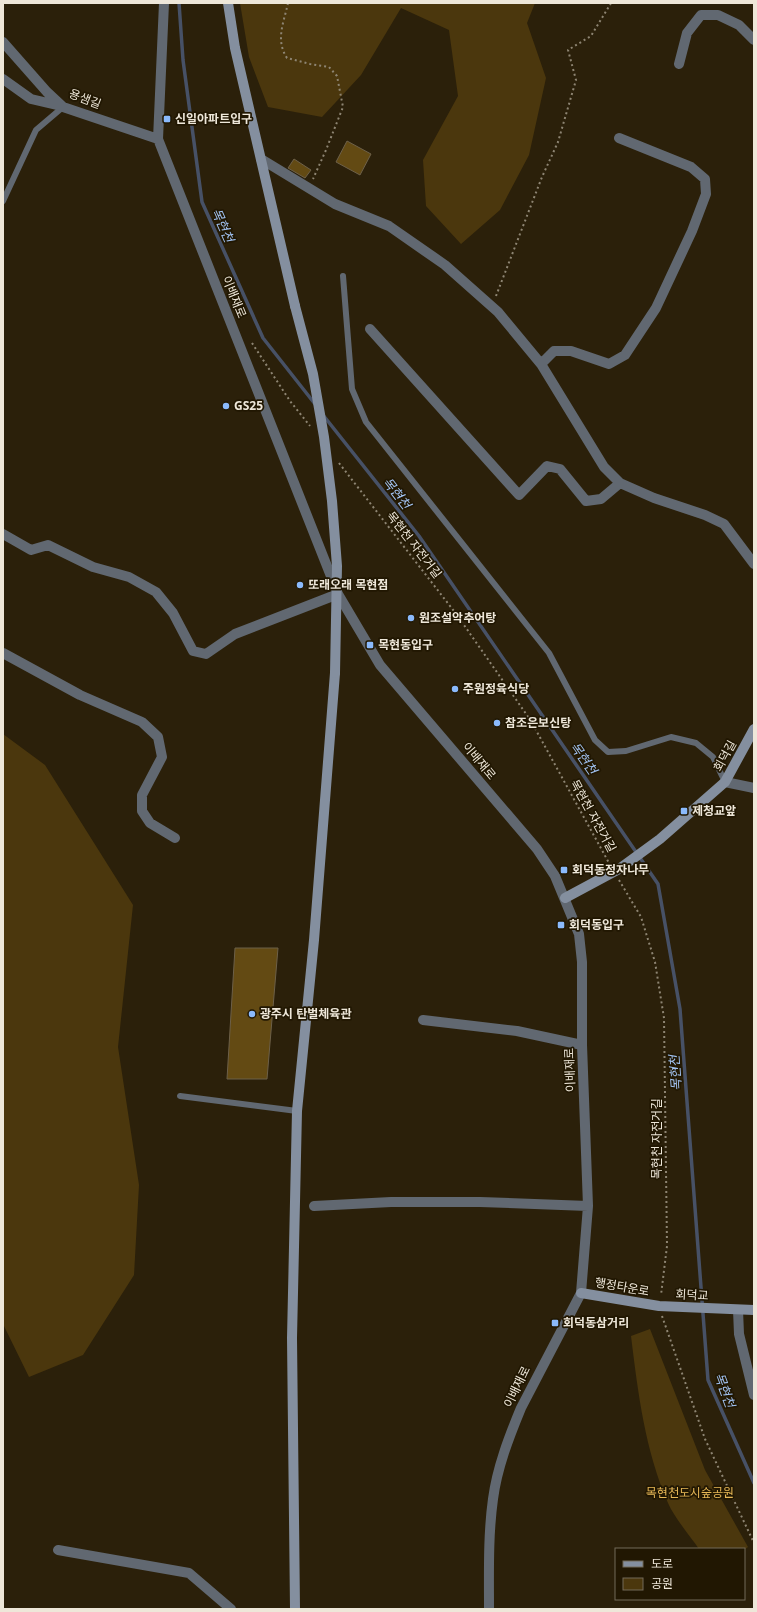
<svg xmlns="http://www.w3.org/2000/svg" width="757" height="1612" viewBox="0 0 757 1612" font-family="'Open Sans','Noto Sans KR',sans-serif">
<rect width="100%" height="100%" fill="#2b200a"/>
<path fill="#4b370d" d="M 240,3 L 535,3 L 527,23 L 546,78 L 529,155 L 500,210 L 461,244 L 426,206 L 423,160 L 458,96 L 449,30 L 401,8 L 361,75 L 322,117 L 268,107 L 249,57 Z
M 3,734 L 45,765 L 133,905 L 118,1047 L 139,1185 L 134,1275 L 83,1355 L 29,1377 L 3,1324 Z
M 650,1329 L 705,1470 L 748,1547 L 744,1550 L 699,1549 C 690,1536 674,1517 668,1503 C 645,1450 638,1393 631,1336 Z"/>
<g fill="none" stroke-linecap="round" stroke-linejoin="round">
<path stroke="#475166" stroke-width="3.5" d="M 179,3 L 183,60 L 202,202 L 263,338 L 315,404
M 323,415 L 419,536 L 658,884 L 680,1009 L 708,1380 L 754,1483"/>
</g>
<path fill="#634a13" stroke="#6d6049" d="M 347,141 L 371,154 L 360,175 L 336,162 Z
M 294,159 L 311,170 L 305,178 L 288,168 Z
M 235,948 L 278,948 L 267,1079 L 227,1079 Z"/>
<g fill="none" stroke-linecap="round" stroke-linejoin="round">
<path stroke="#8e8573" stroke-width="2" stroke-dasharray="2 3" stroke-linecap="butt" d="M 288,3 C 284,22 275,40 287,58 L 310,64 L 329,67 L 337,76 L 343,107 L 326,150 L 313,179
M 496,296 L 542,177 L 558,142 L 576,80 L 568,50 L 591,36 L 611,3
M 252,343 L 290,401 L 310,426
M 339,463 L 457,615 L 531,721 L 609,863
M 619,880 L 641,917 L 655,962 L 664,1018 L 667,1246 L 661,1295
M 662,1316 L 705,1439 L 754,1543"/>
<path stroke="#616871" stroke-width="6" d="M 3,201 L 36,130 L 63,107
M 343,276 L 352,389 L 366,422 L 549,653 L 595,740 L 608,752 L 626,751 L 671,737 L 696,743 L 713,757 L 725,782
M 180,1096 L 297,1111"/>
<path stroke="#616871" stroke-width="10" d="M 164,3 L 158,139 L 338,594 L 380,665 L 537,849 L 555,876 L 579,934 L 582,962 L 582,1045 L 588,1206 L 581,1293 L 521,1408 C 509,1437 497,1468 493,1499 C 488,1535 489,1572 489,1609
M 3,42 L 47,92 L 63,107 L 158,139
M 679,64 L 687,33 L 701,15 L 718,15 L 739,25 L 754,40
M 3,79 L 31,99 L 61,106
M 261,159 L 335,204 L 389,226 L 445,265 L 498,312 L 541,364 L 604,467 L 620,483 L 654,498 L 705,515 L 724,524 L 754,564
M 370,329 L 519,495 L 547,466 L 560,469 L 586,501 L 601,499 L 620,483
M 541,364 L 554,351 L 571,351 L 609,364 L 625,355 L 656,308 L 692,231 L 706,194 L 705,179 L 691,167 L 619,138
M 3,534 L 31,550 L 48,545 L 93,567 L 129,577 L 156,592 L 173,613 L 193,651 L 206,654 L 235,634 L 338,594
M 3,653 L 80,695 L 142,722 L 158,737 L 162,757 L 142,795 L 142,811 L 150,823 L 175,838
M 725,782 L 754,788
M 423,1020 L 517,1031 L 582,1045
M 314,1206 L 391,1202 L 480,1202 L 588,1206
M 738,1310 L 739,1334 L 754,1395
M 58,1550 L 189,1573 L 231,1609"/>
<path stroke="#848f9f" stroke-width="10" d="M 228,3 L 235,48 L 295,306
M 565,898 L 619,869 L 660,839 L 725,782 L 754,729
M 581,1293 L 659,1306 L 754,1310
M 295,1609 L 292,1338 L 297,1111 L 314,940 L 335,673"/>
<path stroke="#848f9f" stroke-width="10" d="M 295,306 L 313,374 L 324,437 L 332,501 L 337,566 L 335,673"/>
</g>
<g fill="#8bbafc" stroke="#211702" stroke-width="1.5">
<rect x="163" y="115" width="8" height="8" rx="2"/>
<circle cx="226" cy="406" r="4"/>
<circle cx="300" cy="585" r="4"/>
<circle cx="411" cy="618" r="4"/>
<rect x="366" y="641" width="8" height="8" rx="2"/>
<circle cx="455" cy="689" r="4"/>
<circle cx="497" cy="723" r="4"/>
<rect x="680" y="807" width="8" height="8" rx="2"/>
<rect x="560" y="866" width="8" height="8" rx="2"/>
<rect x="557" y="921" width="8" height="8" rx="2"/>
<circle cx="252" cy="1014" r="4"/>
<rect x="551" y="1319" width="8" height="8" rx="2"/>
</g>
<g text-anchor="middle" stroke-width="3.5" stroke-linejoin="round" paint-order="stroke">
<g font-size="12" fill="#eee7d9" stroke="#211702">
<text transform="translate(85 99) rotate(21)" y="4">용샘길</text>
<text transform="translate(234 297) rotate(68)" y="4">이배재로</text>
<text transform="translate(414 545) rotate(52)" y="4">목현천 자전거길</text>
<text transform="translate(725 756) rotate(-61)" y="4">회덕길</text>
<text transform="translate(479 761) rotate(50)" y="4">이배재로</text>
<text transform="translate(593 816) rotate(61)" y="4">목현천 자전거길</text>
<text transform="translate(570 1070) rotate(-92)" y="4">이배재로</text>
<text transform="translate(657 1139) rotate(-90)" y="4">목현천 자전거길</text>
<text transform="translate(622 1287) rotate(10)" y="4">행정타운로</text>
<text transform="translate(692 1295) rotate(3)" y="4">회덕교</text>
<text transform="translate(517 1387) rotate(-64)" y="4">이배재로</text>
</g>
<g font-size="12" font-weight="bold" fill="#eee7d9" stroke="#211702" text-anchor="start">
<text x="175" y="123">신일아파트입구</text>
<text x="234" y="410">GS25</text>
<text x="308" y="589">또래오래 목현점</text>
<text x="419" y="622">원조설악추어탕</text>
<text x="378" y="649">목현동입구</text>
<text x="463" y="693">주원정육식당</text>
<text x="505" y="727">참조은보신탕</text>
<text x="692" y="815">제청교앞</text>
<text x="572" y="874">회덕동정자나무</text>
<text x="569" y="929">회덕동입구</text>
<text x="260" y="1018">광주시 탄벌체육관</text>
<text x="563" y="1327">회덕동삼거리</text>
</g>
<g font-size="12" fill="#e6b756" stroke="#211702">
<text x="690" y="1497">목현천도시숲공원</text>
</g>
<g font-size="13" font-style="italic" fill="#a2c3f2" stroke="#211702">
<text transform="translate(223 225) rotate(66)" y="5">목현천</text>
<text transform="translate(397 493) rotate(52)" y="5">목현천</text>
<text transform="translate(584 758) rotate(55)" y="5">목현천</text>
<text transform="translate(675 1073) rotate(-94)" y="5">목현천</text>
<text transform="translate(725 1390) rotate(70)" y="5">목현천</text>
</g>
</g>
<rect width="757" height="1612" fill="none" stroke="#eee7d9" stroke-width="8"/>
<rect x="615" y="1548" width="130" height="52" fill="#211702" stroke="#736a58"/>
<rect x="623" y="1561" width="20" height="6" fill="#848f9f" stroke="#736a58"/>
<text x="651" y="1568" font-size="12" fill="#eee7d9">도로</text>
<rect x="623" y="1578" width="20" height="12" fill="#4b370d" stroke="#736a58"/>
<text x="651" y="1588" font-size="12" fill="#eee7d9">공원</text>
</svg>
